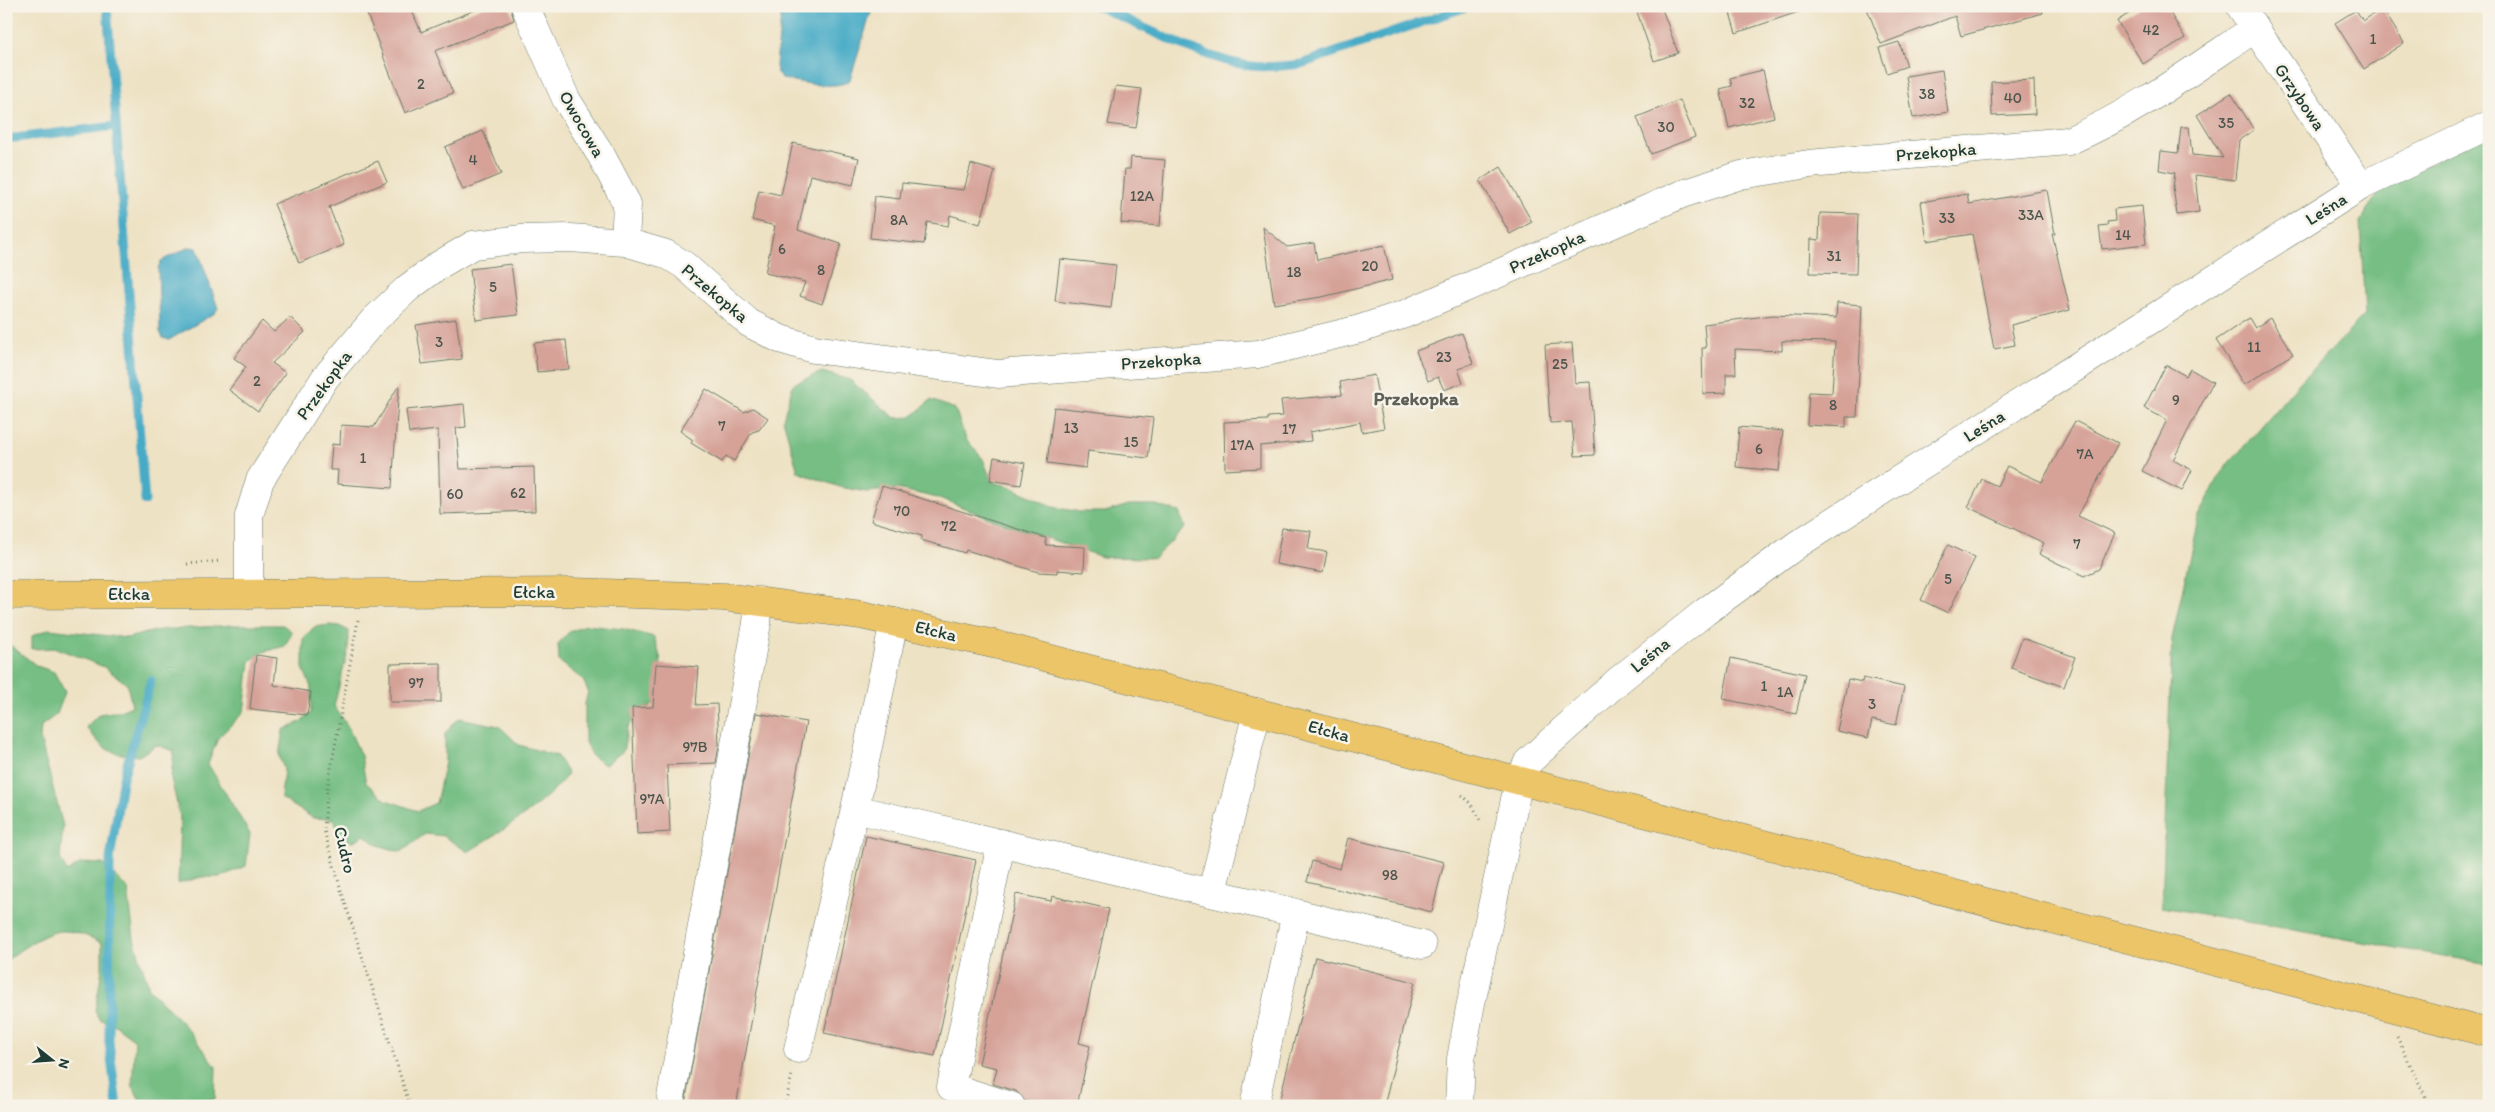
<svg xmlns="http://www.w3.org/2000/svg" width="2495" height="1112" viewBox="0 0 2495 1112" font-family="Itim,sans-serif">
<rect width="100%" height="100%" fill="#f7f3e8"/>
<filter id="ink" filterUnits="userSpaceOnUse"><feTurbulence type="fractalNoise" baseFrequency=".02" numOctaves="2"/><feDisplacementMap in="SourceGraphic" scale="10" xChannelSelector="R" yChannelSelector="G"/><feConvolveMatrix kernelMatrix="1 2 1 2 8 2 1 2 1" color-interpolation-filters="sRGB"/></filter>
<filter id="wash" filterUnits="userSpaceOnUse"><feTurbulence type="fractalNoise" baseFrequency=".0096" numOctaves="4" result="noise"/><feDisplacementMap in="SourceGraphic" scale="20" xChannelSelector="R" yChannelSelector="G"/><feGaussianBlur stdDeviation="1.12" result="paint"/><feColorMatrix in="noise" values="0 0 0 0 0 0 0 0 0 0 0 0 0 0 0 0 0 1.4 0 .05"/><feComposite in="paint" operator="in"/></filter>
<g filter="url(#wash)">
<rect width="100%" height="100%" fill="#eee2c4"/>
<path fill="#76be84" stroke="#4a7e5c" d="M 2489,133 L 2489,964 L 2162,907 L 2172,639 L 2198,518 L 2221,473 L 2299,383 L 2365,315 L 2360,222 L 2377,195 L 2404,177 Z
M 822,372 L 850,380 L 895,418 L 911,417 L 931,400 L 955,409 L 966,439 L 983,459 L 992,482 L 1009,486 L 1053,507 L 1080,512 L 1105,512 L 1129,505 L 1156,505 L 1179,512 L 1185,528 L 1154,558 L 1102,557 L 994,520 L 942,499 L 897,489 L 867,492 L 840,487 L 798,472 L 783,419 L 793,384 Z
M 233,625 L 283,625 L 292,632 L 285,646 L 263,652 L 250,661 L 244,712 L 218,738 L 208,764 L 250,834 L 246,866 L 220,877 L 201,877 L 178,884 L 180,817 L 171,778 L 174,751 L 156,745 L 139,756 C 107,753 106,752 86,727 L 99,714 L 120,711 L 132,706 L 127,684 L 104,667 L 56,648 L 32,649 L 32,636 L 49,629 L 127,638 L 159,630 Z
M 330,625 L 339,626 L 349,631 L 348,650 L 334,706 L 347,725 L 361,756 L 366,783 L 386,800 L 418,811 L 436,803 L 445,762 L 445,733 L 459,718 L 499,726 L 519,745 L 557,756 L 568,774 C 541,808 504,829 468,852 L 443,836 L 425,834 L 401,852 L 378,845 L 364,835 L 352,842 L 340,836 L 334,819 L 313,818 L 281,798 L 284,769 L 279,756 L 283,730 L 300,722 L 311,713 L 311,687 L 303,668 L 303,639 L 314,627 Z
M 586,625 L 623,629 L 654,637 L 661,660 L 656,702 L 640,712 L 628,727 L 623,751 L 605,765 L 591,755 L 585,742 L 585,704 L 588,691 L 583,680 L 559,661 L 558,644 L 569,632 Z
M 6,642 L 37,666 L 54,672 L 65,692 L 57,714 L 41,726 L 40,738 L 63,826 L 60,858 L 67,872 L 81,863 L 103,864 L 128,889 L 134,939 L 149,988 L 187,1028 L 216,1067 L 215,1099 L 190,1105 L 141,1102 L 132,1085 L 135,1040 L 115,1025 L 99,1019 L 95,1011 L 102,969 L 102,943 C 90,937 74,930 61,931 C 45,932 18,951 6,961 Z"/>
<path fill="#46abc6" stroke="#32747d" d="M 782,6 L 873,6 L 850,80 C 837,91 800,82 782,79 L 777,73 L 776,65 Z
M 189,247 L 197,248 L 218,308 L 215,313 L 169,340 L 163,338 L 160,332 L 158,268 L 161,261 Z"/>
<g fill="none" stroke-linecap="round" stroke-linejoin="round">
<path stroke="#46abc6" stroke-width="9" d="M 107,6 L 145,501
M 1097,6 C 1141,25 1204,60 1251,66 C 1267,68 1284,66 1301,64 L 1469,6
M 6,139 L 116,126
M 117,1106 L 109,1042 L 110,859 L 122,782 L 151,680"/>
</g>
<g id="blocks">
<path fill="#d6a298" d="M 364,6 L 410,6 L 421,32 L 485,6 L 510,6 L 514,20 L 435,51 L 453,93 L 405,113 Z
M 1635,6 L 1661,6 L 1678,53 L 1654,61 Z
M 1728,6 L 1803,6 L 1804,10 L 1736,33 Z
M 1866,6 L 2042,6 L 2043,13 L 1961,36 L 1955,16 L 1881,44 Z
M 2141,6 L 2166,6 L 2185,38 L 2143,64 L 2117,21 Z
M 2382,8 L 2404,43 L 2364,69 L 2335,23 L 2356,10 L 2363,21 Z
M 1899,42 L 1907,66 L 1887,73 L 1879,48 Z
M 1763,70 L 1774,117 L 1729,128 L 1720,89 L 1732,86 L 1730,78 Z
M 1942,70 L 1948,112 L 1913,118 L 1906,76 Z
M 2034,80 L 2035,114 L 1992,116 L 1991,82 Z
M 1116,86 L 1142,89 L 1136,128 L 1108,124 Z
M 2231,93 L 2254,130 L 2239,140 L 2235,180 L 2195,175 L 2199,212 L 2177,215 L 2173,187 L 2175,173 L 2159,170 L 2161,151 L 2178,153 L 2181,127 L 2189,127 L 2192,155 L 2223,158 L 2197,115 Z
M 1680,100 L 1695,137 L 1651,154 L 1637,117 Z
M 483,131 L 501,174 L 463,190 L 445,147 Z
M 793,143 L 859,158 L 853,185 L 810,175 L 798,230 L 841,244 L 822,304 L 800,296 L 805,282 L 765,273 L 775,226 L 752,220 L 759,190 L 781,195 Z
M 1131,157 L 1165,160 L 1160,226 L 1121,223 L 1125,169 L 1130,169 Z
M 378,161 L 387,182 L 329,207 L 344,245 L 299,263 L 274,204 Z
M 971,164 L 995,171 L 980,224 L 950,215 L 948,226 L 927,222 L 924,244 L 870,238 L 875,196 L 900,199 L 902,183 L 964,190 Z
M 1501,167 L 1532,222 L 1510,234 L 1480,180 Z
M 2047,190 L 2055,234 L 2052,234 L 2070,310 L 2011,325 L 2015,345 L 1994,349 L 1972,234 L 1927,241 L 1921,202 L 1967,194 L 1969,204 Z
M 2142,206 L 2146,244 L 2102,249 L 2099,226 L 2108,225 L 2107,222 L 2115,221 L 2114,209 Z
M 1820,213 L 1858,214 L 1856,274 L 1810,273 L 1811,239 L 1819,240 Z
M 1263,227 L 1287,247 L 1314,243 L 1317,260 L 1384,245 L 1392,280 L 1322,297 L 1274,304 Z
M 1060,259 L 1116,265 L 1111,308 L 1055,301 Z
M 511,264 L 518,315 L 476,320 L 470,269 Z
M 1837,303 L 1862,305 L 1857,417 L 1846,417 L 1846,427 L 1807,425 L 1809,392 L 1832,393 L 1835,342 L 1782,341 L 1782,351 L 1735,349 L 1736,374 L 1726,374 L 1726,393 L 1703,394 L 1702,348 L 1706,348 L 1704,324 L 1773,315 L 1836,318 Z
M 290,317 L 305,332 L 272,363 L 286,373 L 258,411 L 229,390 L 246,367 L 234,358 L 262,321 L 274,332 Z
M 2249,318 L 2255,328 L 2270,318 L 2293,354 L 2244,385 L 2216,340 Z
M 456,319 L 462,359 L 422,364 L 416,325 Z
M 1462,333 L 1473,363 L 1458,369 L 1463,383 L 1444,390 L 1438,377 L 1428,381 L 1416,351 Z
M 566,340 L 569,369 L 537,372 L 534,343 Z
M 1572,343 L 1575,383 L 1590,382 L 1595,455 L 1575,456 L 1572,422 L 1550,423 L 1545,345 Z
M 2166,365 L 2186,376 L 2190,369 L 2213,382 L 2173,460 L 2192,470 L 2182,491 L 2142,471 L 2167,420 L 2144,408 Z
M 1374,375 L 1384,428 L 1362,432 L 1360,422 L 1310,432 L 1311,441 L 1260,446 L 1260,468 L 1225,470 L 1224,422 L 1268,420 L 1268,417 L 1283,416 L 1281,400 L 1342,395 L 1340,382 Z
M 399,385 L 392,488 L 337,484 L 338,470 L 330,470 L 332,444 L 340,445 L 341,425 L 374,427 Z
M 706,389 L 744,412 L 753,408 L 768,418 L 759,430 L 752,432 L 734,461 L 726,456 L 722,462 L 691,443 L 693,440 L 680,431 Z
M 464,404 L 466,427 L 456,428 L 460,469 L 534,467 L 535,511 L 440,514 L 438,430 L 409,433 L 406,410 Z
M 1054,407 L 1153,418 L 1148,458 L 1088,451 L 1086,468 L 1047,463 Z
M 2075,421 L 2118,443 L 2078,516 L 2115,533 L 2099,569 L 2084,576 L 2039,554 L 2044,543 L 1968,507 L 1982,479 L 1997,486 L 2007,466 L 2042,482 Z
M 1739,427 L 1783,431 L 1779,471 L 1736,467 Z
M 994,457 L 1025,463 L 1021,485 L 990,480 Z
M 882,486 L 1046,538 L 1046,545 L 1085,547 L 1084,572 L 1057,570 L 1057,573 L 1038,572 L 966,550 L 965,553 L 921,540 L 922,536 L 871,521 Z
M 1282,528 L 1311,531 L 1308,549 L 1327,552 L 1323,573 L 1276,564 Z
M 1948,545 L 1975,558 L 1948,613 L 1921,600 Z
M 2022,638 L 2075,657 L 2064,687 L 2011,668 Z
M 256,655 L 277,658 L 274,685 L 311,692 L 307,715 L 250,709 Z
M 1731,658 L 1805,674 L 1796,714 L 1723,699 Z
M 441,663 L 441,702 L 390,702 L 390,664 Z
M 656,664 L 699,667 L 696,705 L 717,704 L 719,745 L 716,763 L 667,765 L 670,832 L 637,834 L 632,708 L 653,707 Z
M 1863,678 L 1904,687 L 1896,725 L 1872,720 L 1868,738 L 1837,731 L 1848,679 L 1862,682 Z
M 756,713 L 806,722 L 736,1106 L 702,1106 L 685,1103 Z
M 866,836 L 976,860 L 935,1056 L 824,1033 Z
M 1348,838 L 1444,862 L 1432,912 L 1307,882 L 1312,861 L 1340,869 Z
M 1016,894 L 1051,901 L 1052,896 L 1109,909 L 1079,1043 L 1090,1046 L 1077,1106 L 1044,1106 L 1025,1101 L 1016,1091 L 993,1084 L 997,1068 L 979,1064 Z
M 1315,957 L 1415,982 L 1384,1106 L 1278,1106 Z"/>
</g>
</g>
<g filter="url(#ink)">
<use href="#blocks" fill-opacity="0" stroke="#677766" stroke-width="1"/>
<g fill="none" stroke-linecap="round" stroke-linejoin="round">
<g stroke="#677766" stroke-width="29">
<path id="minor" d="M 525,6 L 566,99 L 601,155 L 627,204 L 625,242
M 2240,6 L 2361,186
M 249,594 L 249,516 L 260,480 L 325,378 L 373,321 L 408,288 L 439,265 L 473,245 L 522,239 L 570,238 L 625,242 L 666,254 L 684,265 L 749,323 L 780,339 L 814,349 L 998,374 L 1258,354 L 1360,329 L 1405,314 L 1682,194 L 1741,175 L 1809,164 L 2068,141 C 2135,113 2194,69 2254,29
M 855,809 L 1296,913 L 1254,1106
M 1001,843 L 951,1087 L 1011,1106
M 1212,891 L 1257,712
M 1296,913 L 1422,945
M 798,1049 L 855,809 L 894,622
M 671,1097 L 757,623 L 759,601
M 1459,1106 L 1461,1059 L 1470,1008 L 1519,781 L 1528,762 L 1619,680 L 1705,612 L 1798,544 L 2361,186 L 2489,125"/>
</g>
<g stroke="#677766" stroke-width="29">
<path id="major" d="M 6,595 L 573,592 L 724,597 L 861,615 L 998,645 L 2489,1033"/>
</g>
<path stroke="#677766" stroke-width="3" stroke-dasharray="1 4" stroke-linecap="butt" d="M 187,564 L 221,561
M 358,620 L 327,790 L 324,830 L 341,890 L 410,1106
M 1462,795 L 1472,804 L 1481,822
M 2397,1037 L 2430,1106
M 785,1106 L 792,1074"/>
<use href="#minor" stroke="#fff" stroke-width="28"/>
<use href="#major" stroke="#edc569" stroke-width="28"/>
</g>
</g>
<g text-anchor="middle" stroke-width="5" stroke-linejoin="round" paint-order="stroke">
<g font-size="15" fill="#4d564d">
<text x="2151" y="35">42</text>
<text x="2373" y="44">1</text>
<text x="421" y="89">2</text>
<text x="1927" y="99">38</text>
<text x="2013" y="103">40</text>
<text x="1747" y="108">32</text>
<text x="2226" y="128">35</text>
<text x="1666" y="132">30</text>
<text x="473" y="165">4</text>
<text x="1142" y="201">12A</text>
<text x="2031" y="220">33A</text>
<text x="1947" y="223">33</text>
<text x="899" y="225">8A</text>
<text x="2123" y="240">14</text>
<text x="782" y="254">6</text>
<text x="1834" y="261">31</text>
<text x="1370" y="271">20</text>
<text x="821" y="275">8</text>
<text x="1294" y="277">18</text>
<text x="493" y="292">5</text>
<text x="439" y="347">3</text>
<text x="2254" y="352">11</text>
<text x="1444" y="362">23</text>
<text x="1560" y="369">25</text>
<text x="257" y="386">2</text>
<text x="2176" y="405">9</text>
<text x="1833" y="410">8</text>
<text x="722" y="431">7</text>
<text x="1071" y="433">13</text>
<text x="1289" y="434">17</text>
<text x="1131" y="447">15</text>
<text x="1242" y="450">17A</text>
<text x="1759" y="454">6</text>
<text x="2085" y="459">7A</text>
<text x="363" y="463">1</text>
<text x="518" y="498">62</text>
<text x="455" y="499">60</text>
<text x="902" y="516">70</text>
<text x="949" y="531">72</text>
<text x="2077" y="549">7</text>
<text x="1948" y="584">5</text>
<text x="416" y="688">97</text>
<text x="1764" y="691">1</text>
<text x="1785" y="697">1A</text>
<text x="1872" y="709">3</text>
<text x="695" y="752">97B</text>
<text x="652" y="804">97A</text>
<text x="1390" y="880">98</text>
</g>
<g font-size="18" fill="#1f3d34" stroke="#f7f3e8">
<text transform="translate(2300 97) rotate(56)" y="6">Grzybowa</text>
<text transform="translate(582 124) rotate(60)" y="6">Owocowa</text>
<text transform="translate(1936 152) rotate(-5)" y="6">Przekopka</text>
<text transform="translate(2326 209) rotate(-32)" y="6">Leśna</text>
<text transform="translate(1547 252) rotate(-24)" y="6">Przekopka</text>
<text transform="translate(715 293) rotate(40)" y="6">Przekopka</text>
<text transform="translate(1161 361) rotate(-4)" y="6">Przekopka</text>
<text transform="translate(324 385) rotate(-54)" y="6">Przekopka</text>
<text transform="translate(1984 426) rotate(-32)" y="6">Leśna</text>
<text x="534" y="598">Ełcka</text>
<text x="129" y="600">Ełcka</text>
<text transform="translate(936 631) rotate(13)" y="6">Ełcka</text>
<text transform="translate(1650 655) rotate(-39)" y="6">Leśna</text>
<text transform="translate(1329 731) rotate(15)" y="6">Ełcka</text>
<text transform="translate(345 850) rotate(77)" y="6">Cudro</text>
</g>
<g font-size="19" font-weight="bold" fill="#5f6057" stroke="#f7f3e8">
<text x="1416" y="405">Przekopka</text>
</g>
</g>
<rect width="2495" height="1112" fill="none" stroke="#f7f3e8" stroke-width="25"/>
<g transform="translate(52 1060) rotate(107)" stroke="#f7f3e8" stroke-width="4" paint-order="stroke">
<path d="M0-4L9 19L0 12L-9 19Z" fill="#1f3d34"/>
<text y="-8" font-size="14" font-weight="bold" text-anchor="middle" fill="#1f3d34">N</text>
</g>
</svg>
